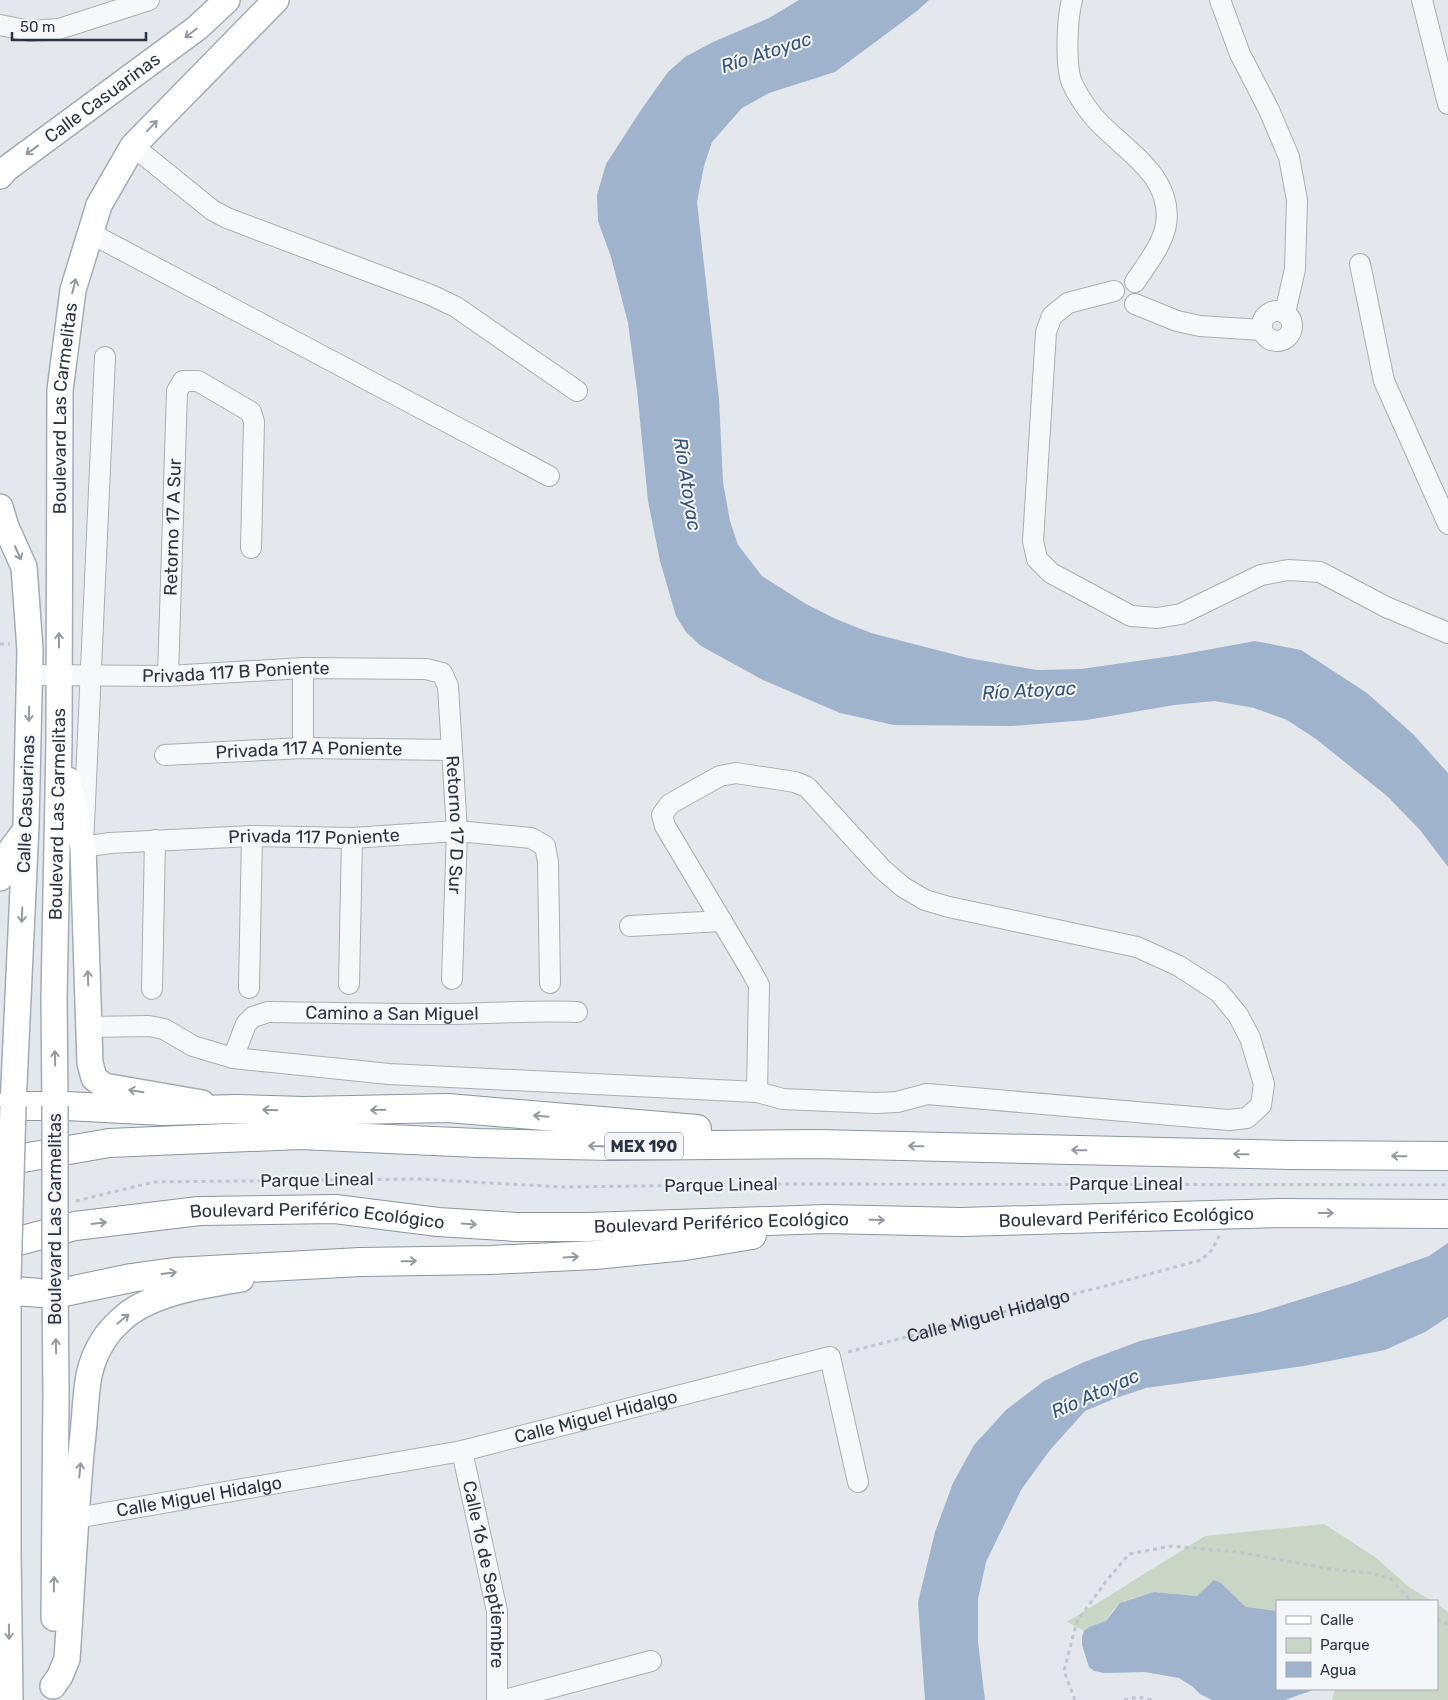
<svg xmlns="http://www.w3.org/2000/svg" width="1448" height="1700" viewBox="0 0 1448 1700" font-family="Rubik,sans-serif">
<rect width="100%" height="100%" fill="#e4e7ec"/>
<path fill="#c9d6c5" d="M 1324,1524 L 1375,1557 L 1409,1587 L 1432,1601 L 1277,1601 L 1277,1611 L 1274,1611 L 1246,1607 L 1221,1583 L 1197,1596 L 1154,1592 L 1124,1601 L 1113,1610 L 1106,1621 L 1089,1627 L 1084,1631 L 1067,1622 L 1205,1536 Z
M 1437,1604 L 1448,1612 L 1448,1700 L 1332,1700 L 1335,1689 L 1437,1689 Z"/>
<path fill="#9fb4cc" d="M 799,0 L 929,0 L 917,11 L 835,72 L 769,93 L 742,108 L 712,142 L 704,166 L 697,202 L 719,399 L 723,482 L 730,521 L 738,545 L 762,576 L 806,604 L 836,619 L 871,633 L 968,658 L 1037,670 L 1081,669 L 1179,655 L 1255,641 L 1301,650 L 1367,693 L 1414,735 L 1448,773 L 1448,867 L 1420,830 L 1387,796 L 1316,739 L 1287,720 L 1254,708 L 1215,701 L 1174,705 L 1087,720 L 1013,726 L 894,725 L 840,713 L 763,680 L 701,646 L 686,632 L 676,616 L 660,561 L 648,501 L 637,390 L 628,323 L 611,257 L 598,221 L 597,195 L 606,164 L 641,110 L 668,72 L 685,57 L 713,42 L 769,18 Z
M 1448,1243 L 1448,1317 L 1425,1332 L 1385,1350 L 1304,1366 L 1146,1388 L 1116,1398 L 1085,1411 L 1050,1450 L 1021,1490 L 986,1562 L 978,1599 L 978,1642 L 985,1700 L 925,1700 L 918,1602 L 935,1532 L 953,1483 L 974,1445 L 1006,1410 L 1044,1381 L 1084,1362 L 1140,1341 L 1260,1312 L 1353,1283 L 1429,1256 Z
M 1214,1580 L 1221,1583 L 1246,1607 L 1277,1611 L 1277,1689 L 1316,1689 L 1285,1700 L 1212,1700 L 1200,1694 L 1193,1687 L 1179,1678 L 1145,1672 L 1105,1673 L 1094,1671 L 1089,1667 L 1082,1645 L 1082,1637 L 1084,1631 L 1089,1627 L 1106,1621 L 1120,1603 L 1154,1592 L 1197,1596 Z"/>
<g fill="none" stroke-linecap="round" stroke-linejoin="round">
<g stroke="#a9aeb7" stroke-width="22">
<g id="minor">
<path d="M 1072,0 C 1067,18 1065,66 1072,83 C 1077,94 1085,106 1093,116 C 1121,149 1174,174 1166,225 C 1162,246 1146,265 1135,282"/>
<path d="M 1220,0 L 1240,54 L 1269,110 L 1289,157 L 1297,200 L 1295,269 L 1285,313"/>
<path d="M 1422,0 L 1448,104"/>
<path d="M 0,25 L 30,31 L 59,29 L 149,0"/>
<path d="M 133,146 L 212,210 L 227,218 L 431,295 L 456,307 L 577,391"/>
<path d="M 90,233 L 549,476"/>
<path d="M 1360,264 L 1384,381 L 1448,524"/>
<path d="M 1114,291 L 1068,303 L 1052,316 L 1046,332 L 1033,541 L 1037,559 L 1051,573 L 1131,616 L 1157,618 L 1181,614 L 1261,575 L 1288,570 L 1320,572 L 1386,607 L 1448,633"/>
<path d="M 1135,304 L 1177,321 L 1200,326 L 1262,330"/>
<circle cx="1277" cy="326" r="15"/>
<path id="s2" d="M 105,357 L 83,847 L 110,843 L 252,836 L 352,838 L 457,831 L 531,838 L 545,846 L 548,862 L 550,983"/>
<path d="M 303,668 L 303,748"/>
<path id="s3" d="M 30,675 L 168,676 L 303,668 L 426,669 L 442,673 L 448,686 L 457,831 L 452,979"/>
<path id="s4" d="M 168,676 L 177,391 L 183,381 L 198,381 L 251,412 L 254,422 L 251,548"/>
<path id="s5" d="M 165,755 L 303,748 L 451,750"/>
<path d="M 630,926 L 722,921"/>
<path d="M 349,984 L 352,838"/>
<path d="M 249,988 L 252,836"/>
<path d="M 152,989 L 155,840"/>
<path d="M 90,1027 L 149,1026 L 164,1029 L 193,1046 L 233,1058 L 389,1074 L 757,1092 L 783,1099 L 876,1103 L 897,1102 L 927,1094 L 1229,1120 L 1247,1118 L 1261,1105 L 1264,1084 L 1250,1038 L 1238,1015 L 1219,992 L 1179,966 L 1137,947 L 949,907 L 925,900 L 903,887 L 882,869 L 807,787 L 795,782 L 736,773 L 720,776 L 670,804 L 662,815 L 665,826 L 749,967 L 759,985 L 757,1092"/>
<path id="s6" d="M 233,1058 L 246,1024 L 253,1017 L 268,1012 C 326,1013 383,1014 440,1014 C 486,1014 531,1010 577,1012"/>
<path id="s7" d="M 462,1451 L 497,1611 L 497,1700"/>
<path id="s8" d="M 76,1518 L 462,1451 L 830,1357 L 858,1482"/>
<path d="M 505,1700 L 651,1661"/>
</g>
</g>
<g stroke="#a3abb8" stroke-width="28">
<g id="major">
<path id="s9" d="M 0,176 L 6,169 L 197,28 L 227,0"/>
<path d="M 0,507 L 6,527 L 24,567 L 30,650 L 26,825 L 13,1106"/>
<path d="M 68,780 L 83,847 L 90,1063 L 94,1078 L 104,1086 L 202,1103"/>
<path d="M 0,878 L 7,855 L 25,831"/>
<path id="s10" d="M 55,1106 L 54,998 L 59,742 L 60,390 L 73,290 L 99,205 L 133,146 L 276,0"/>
<path d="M 8,1279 L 8,1552 L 10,1700"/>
<path d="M 54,1618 L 56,1395 L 55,1280"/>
<path d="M 53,1686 L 60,1676 L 67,1659 C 72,1587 75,1515 82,1443 C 85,1422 85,1392 90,1371 C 95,1352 106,1333 121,1320 C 149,1293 204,1285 241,1279"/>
</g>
</g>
<g stroke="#8b94a3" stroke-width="30">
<g id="highway">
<path d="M 0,1108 L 13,1106 L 66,1106 L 163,1111 L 236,1109 L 304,1111 L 448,1108 L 697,1129"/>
<path d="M 0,1162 L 109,1143 L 300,1135 L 478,1143 L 612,1146 L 817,1144 L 1290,1155 L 1448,1156"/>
<path id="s11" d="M 0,1246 L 75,1226 L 199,1211 L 335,1209 L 438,1222 L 517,1227 L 588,1227 L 826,1219 L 961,1222 L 1277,1213 L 1448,1214"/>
<path d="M 0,1290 L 55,1294 L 131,1278 L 174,1272 L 360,1262 L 491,1260 L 595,1255 L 685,1246 L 752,1235"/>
</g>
</g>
<g stroke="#c2c5cb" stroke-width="3" stroke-dasharray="4 4" stroke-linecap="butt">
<path d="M 0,644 L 10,644"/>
<path d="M 76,1201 L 154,1182 L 419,1179 L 563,1187 L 786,1184 L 1448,1185"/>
<path id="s1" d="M 848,1352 L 1109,1285 L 1201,1260 L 1212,1250 L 1219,1236"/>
<path d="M 1437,1619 L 1445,1622 L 1448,1626"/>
<path d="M 1075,1700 L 1064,1671 L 1077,1621 L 1107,1580 L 1129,1554 L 1172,1546 L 1238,1552 L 1330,1569 L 1371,1573 L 1391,1579 L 1410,1601"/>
<path d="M 1124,1700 L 1138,1697 L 1153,1700"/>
</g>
<use href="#minor" stroke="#f7f8fa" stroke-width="20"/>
<use href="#major" stroke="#fff" stroke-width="25"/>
<use href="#highway" stroke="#fff" stroke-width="28"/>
<g stroke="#a3abb8" stroke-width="28" stroke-linecap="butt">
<path id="major-bridge" d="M 8,1279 L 13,1106
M 55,1280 L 55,1106"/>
</g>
<use href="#major-bridge" stroke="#fff" stroke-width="25"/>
</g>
<defs><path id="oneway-shaft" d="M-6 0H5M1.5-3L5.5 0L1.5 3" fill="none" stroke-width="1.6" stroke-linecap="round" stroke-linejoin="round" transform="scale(1.25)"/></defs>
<g stroke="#959aa2">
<use href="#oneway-shaft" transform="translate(191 33) rotate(143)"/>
<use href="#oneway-shaft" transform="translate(152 126) rotate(-46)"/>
<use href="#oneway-shaft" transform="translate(32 150) rotate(144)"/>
<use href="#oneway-shaft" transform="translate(74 286) rotate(-76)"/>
<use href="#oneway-shaft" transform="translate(18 553) rotate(66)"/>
<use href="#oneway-shaft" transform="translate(59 640) rotate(-90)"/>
<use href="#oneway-shaft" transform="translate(29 714) rotate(91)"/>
<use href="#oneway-shaft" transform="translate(22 915) rotate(92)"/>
<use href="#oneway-shaft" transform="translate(88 978) rotate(-92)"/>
<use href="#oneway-shaft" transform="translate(55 1058) rotate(-91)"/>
<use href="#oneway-shaft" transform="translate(136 1091) rotate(-170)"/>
<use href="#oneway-shaft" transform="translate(270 1110) rotate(-178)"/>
<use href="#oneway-shaft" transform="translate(378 1110) rotate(179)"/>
<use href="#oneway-shaft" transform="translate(541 1116) rotate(-175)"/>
<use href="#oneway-shaft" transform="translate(596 1146) rotate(-179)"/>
<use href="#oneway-shaft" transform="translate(916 1146) rotate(-179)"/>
<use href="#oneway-shaft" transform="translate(1079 1150) rotate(-179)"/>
<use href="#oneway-shaft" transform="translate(1241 1154) rotate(-179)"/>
<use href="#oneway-shaft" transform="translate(1399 1156) rotate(-179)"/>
<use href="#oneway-shaft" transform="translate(1326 1213)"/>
<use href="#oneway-shaft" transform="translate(877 1220) rotate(1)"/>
<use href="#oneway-shaft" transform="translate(99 1223) rotate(-7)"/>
<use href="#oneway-shaft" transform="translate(469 1224) rotate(4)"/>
<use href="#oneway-shaft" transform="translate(571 1257) rotate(-3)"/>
<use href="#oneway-shaft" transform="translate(409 1261) rotate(-1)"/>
<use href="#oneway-shaft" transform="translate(169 1273) rotate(-7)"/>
<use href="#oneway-shaft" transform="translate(123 1319) rotate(-39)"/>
<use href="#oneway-shaft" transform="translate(56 1346) rotate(-91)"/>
<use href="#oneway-shaft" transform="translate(80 1470) rotate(-84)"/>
<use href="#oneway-shaft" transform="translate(54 1584) rotate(-89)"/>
<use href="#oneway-shaft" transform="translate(9 1632) rotate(89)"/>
</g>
<g text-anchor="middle" stroke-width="4" stroke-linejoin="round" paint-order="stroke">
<rect fill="#f4f6f9" stroke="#676e7b" stroke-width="1" x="605" y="1132.5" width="78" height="27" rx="4"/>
<g font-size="16" font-weight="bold" fill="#2b3445">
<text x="644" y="1152">MEX 190</text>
</g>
<g font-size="18" fill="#2b3445" stroke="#f4f6f9">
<text dy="6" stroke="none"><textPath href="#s9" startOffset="129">Calle Casuarinas</textPath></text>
<text dy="6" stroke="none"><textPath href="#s10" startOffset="698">Boulevard Las Carmelitas</textPath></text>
<text dy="6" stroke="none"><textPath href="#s4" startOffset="149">Retorno 17 A Sur</textPath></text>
<text dy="6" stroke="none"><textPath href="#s3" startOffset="206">Privada 117 B Poniente</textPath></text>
<text dy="6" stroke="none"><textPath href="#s5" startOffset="144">Privada 117 A Poniente</textPath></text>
<text transform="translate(26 804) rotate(-88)" y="6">Calle Casuarinas</text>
<text dy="6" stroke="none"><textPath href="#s10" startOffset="292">Boulevard Las Carmelitas</textPath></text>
<text dy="6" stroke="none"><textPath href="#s3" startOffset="566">Retorno 17 D Sur</textPath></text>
<text dy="6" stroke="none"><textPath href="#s2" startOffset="722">Privada 117 Poniente</textPath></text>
<text dy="6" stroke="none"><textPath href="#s6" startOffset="186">Camino a San Miguel</textPath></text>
<text transform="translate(317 1180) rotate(-1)" y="6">Parque Lineal</text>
<text x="1126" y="1190">Parque Lineal</text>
<text transform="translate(721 1185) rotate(-1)" y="6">Parque Lineal</text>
<text dy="6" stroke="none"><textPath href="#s11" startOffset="321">Boulevard Periférico Ecológico</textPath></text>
<text dy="6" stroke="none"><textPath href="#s11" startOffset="1131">Boulevard Periférico Ecológico</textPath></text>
<text transform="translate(55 1219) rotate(-90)" y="6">Boulevard Las Carmelitas</text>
<text dy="6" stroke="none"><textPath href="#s11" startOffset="726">Boulevard Periférico Ecológico</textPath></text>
<text dy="6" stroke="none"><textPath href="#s1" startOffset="145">Calle Miguel Hidalgo</textPath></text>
<text dy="6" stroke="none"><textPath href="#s8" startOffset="530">Calle Miguel Hidalgo</textPath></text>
<text dy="6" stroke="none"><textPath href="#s8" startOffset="125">Calle Miguel Hidalgo</textPath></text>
<text dy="6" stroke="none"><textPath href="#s7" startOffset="126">Calle 16 de Septiembre</textPath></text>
</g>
<g font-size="19" font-style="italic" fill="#34527a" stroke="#f4f6f9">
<text transform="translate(766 52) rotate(-18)" y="7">Río Atoyac</text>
<text transform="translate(688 484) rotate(81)" y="7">Río Atoyac</text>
<text transform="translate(1029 690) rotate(-3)" y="7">Río Atoyac</text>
<text transform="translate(1095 1393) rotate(-24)" y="7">Río Atoyac</text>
</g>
</g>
<rect x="1276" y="1600" width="162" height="90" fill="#f4f6f9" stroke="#a4a8b1"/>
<rect x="1286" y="1616" width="25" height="8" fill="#ffffff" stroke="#a4a8b1"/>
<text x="1320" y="1625" font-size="15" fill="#2b3445">Calle</text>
<rect x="1286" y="1638" width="25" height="15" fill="#c9d6c5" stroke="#a4a8b1"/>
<text x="1320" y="1650" font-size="15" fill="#2b3445">Parque</text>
<rect x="1286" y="1662" width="25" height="15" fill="#9fb4cc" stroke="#a4a8b1"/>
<text x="1320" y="1675" font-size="15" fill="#2b3445">Agua</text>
<path d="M12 32v8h134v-8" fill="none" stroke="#2b3445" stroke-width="2.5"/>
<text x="20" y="32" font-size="15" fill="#2b3445" stroke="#f4f6f9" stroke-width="4" paint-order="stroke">50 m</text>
</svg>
